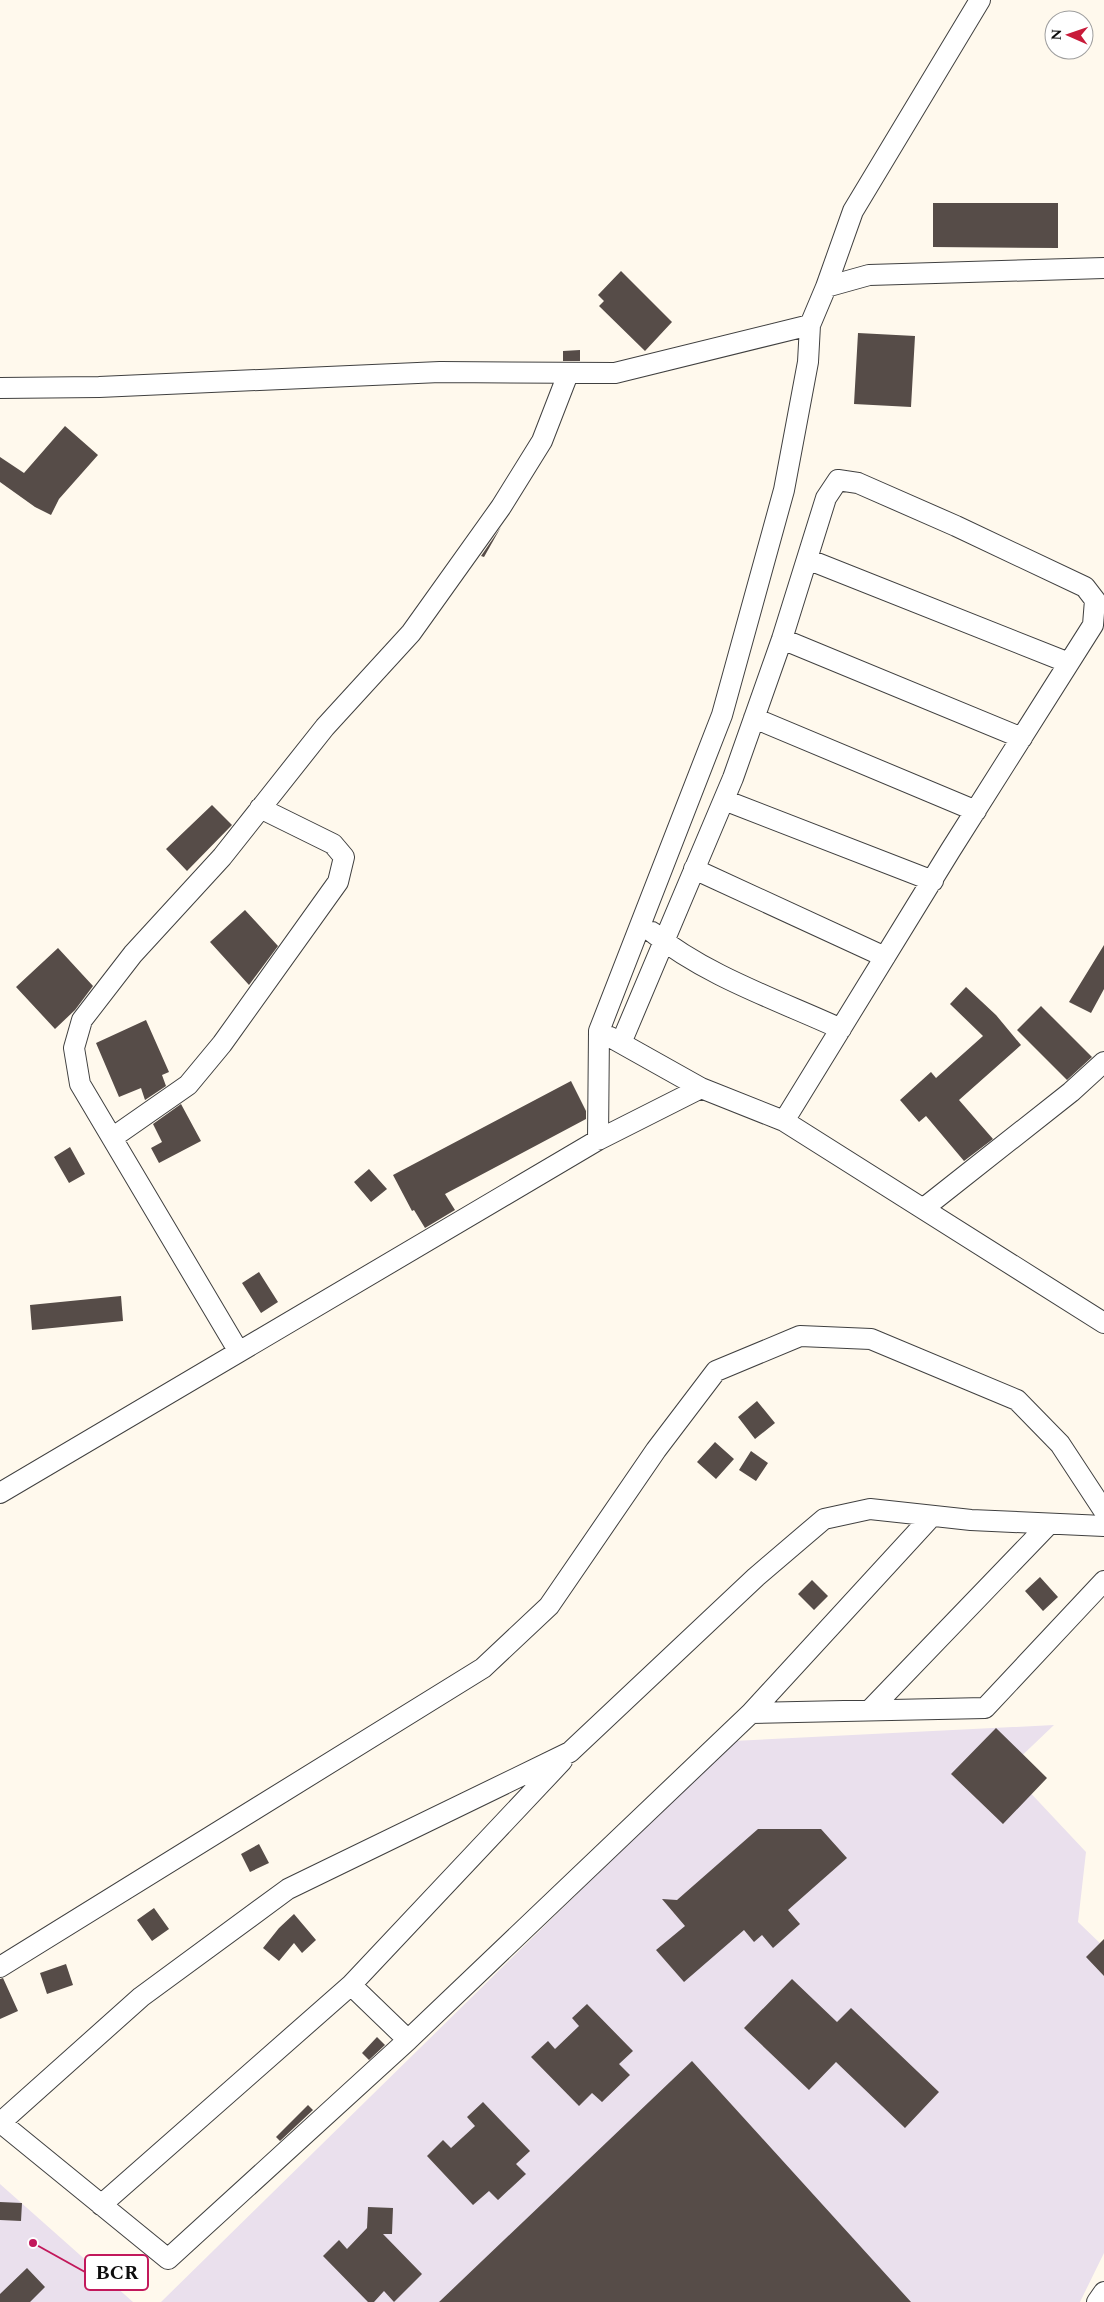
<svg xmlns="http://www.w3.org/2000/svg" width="1104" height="2302" viewBox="0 0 1104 2302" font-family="Spectral,serif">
<rect width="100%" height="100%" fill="#fff9ed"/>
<path fill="#eae0ed" d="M 1054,1725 L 1008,1769 L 1086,1852 L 1078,1922 L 1104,1947 L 1104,2253 L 1080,2302 L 161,2302 L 733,1741 Z
M 0,2184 L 133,2302 L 0,2302 Z"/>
<path fill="#564c48" d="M 933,203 L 1058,203 L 1058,248 L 933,247 Z
M 621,271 L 672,322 L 645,351 L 599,306 L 604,301 L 598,295 Z
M 858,333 L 915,336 L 911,407 L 854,404 Z
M 580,350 L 580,361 L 563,361 L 563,351 Z
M 65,426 L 98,455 L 59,499 L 51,515 L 35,507 L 0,482 L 0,457 L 24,473 Z
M 501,527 L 484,557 L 481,556 Z
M 212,805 L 232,825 L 187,871 L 166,849 Z
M 245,910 L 278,946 L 249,985 L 210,942 Z
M 1104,945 L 1104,989 L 1091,1013 L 1069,1002 Z
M 58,948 L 93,986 L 75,1010 L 55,1029 L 16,987 Z
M 966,987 L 996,1015 L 1021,1045 L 959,1100 L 993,1139 L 964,1161 L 926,1116 L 919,1122 L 900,1100 L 931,1072 L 936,1078 L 983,1036 L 950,1004 Z
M 1041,1006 L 1092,1057 L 1067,1080 L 1017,1030 Z
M 146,1020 L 169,1072 L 162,1075 L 166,1086 L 145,1100 L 141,1088 L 119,1097 L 96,1043 Z
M 571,1081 L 586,1111 L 586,1119 L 445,1194 L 455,1210 L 425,1228 L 414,1210 L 412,1211 L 393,1175 Z
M 181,1104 L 201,1141 L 159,1163 L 151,1148 L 162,1142 L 153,1124 Z
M 70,1147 L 85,1174 L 69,1183 L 54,1157 Z
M 369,1169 L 387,1189 L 371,1202 L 354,1182 Z
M 259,1272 L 278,1302 L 261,1313 L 242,1283 Z
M 121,1296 L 123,1321 L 32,1330 L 30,1305 Z
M 757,1401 L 775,1423 L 755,1439 L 738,1417 Z
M 715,1442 L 734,1459 L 716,1479 L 697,1462 Z
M 751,1451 L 768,1463 L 756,1481 L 739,1470 Z
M 1040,1577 L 1058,1597 L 1043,1611 L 1025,1591 Z
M 812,1580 L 828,1596 L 814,1610 L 798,1594 Z
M 996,1728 L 1047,1778 L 1003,1824 L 951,1774 Z
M 758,1829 L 821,1829 L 847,1858 L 788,1910 L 800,1924 L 773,1948 L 762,1935 L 754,1942 L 744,1930 L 684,1982 L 656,1950 L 685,1926 L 662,1899 L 677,1900 Z
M 259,1844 L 269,1863 L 250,1872 L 241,1854 Z
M 154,1908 L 169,1929 L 152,1941 L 137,1920 Z
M 294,1914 L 316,1940 L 302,1953 L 294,1943 L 279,1961 L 263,1948 L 279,1928 Z
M 1104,1939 L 1104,1976 L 1086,1957 Z
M 66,1964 L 73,1985 L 47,1994 L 40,1973 Z
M 3,1978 L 18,2011 L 0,2019 L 0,1979 Z
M 792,1979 L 837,2022 L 851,2008 L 939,2092 L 905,2128 L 836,2062 L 809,2090 L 744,2028 Z
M 587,2004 L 633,2051 L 619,2064 L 630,2075 L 602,2102 L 592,2093 L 579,2106 L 531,2057 L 548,2041 L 555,2049 L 579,2026 L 572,2018 Z
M 377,2037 L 385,2045 L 369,2060 L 362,2053 Z
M 692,2061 L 911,2302 L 439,2302 Z
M 483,2102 L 530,2151 L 516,2164 L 526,2174 L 498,2200 L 489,2191 L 473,2205 L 427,2156 L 443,2140 L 451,2148 L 475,2126 L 467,2117 Z
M 308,2105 L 313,2110 L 280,2141 L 276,2137 Z
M 0,2202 L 22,2203 L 21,2221 L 0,2220 Z
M 368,2207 L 393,2208 L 392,2234 L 383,2234 L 422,2274 L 394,2302 L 384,2291 L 374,2302 L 368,2302 L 323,2256 L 339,2240 L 347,2249 L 367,2228 Z
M 27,2268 L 45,2287 L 30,2302 L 0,2302 L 0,2294 Z"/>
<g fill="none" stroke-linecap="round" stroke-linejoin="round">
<g stroke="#404040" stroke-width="22">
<path id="minor" d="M 826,287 L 853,211 L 980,0
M 0,388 L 99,387 L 440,372 L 615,373 L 810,325
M 807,559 L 1069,663
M 782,639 L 1022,738
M 754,718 L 976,811
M 724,800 L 933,881
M 694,869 L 885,957
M 652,932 C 706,976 778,1000 841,1029
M 610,1037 L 701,1088
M 621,1043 L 733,778 L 782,639 L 826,498 L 838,480 L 858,483 L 956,526 L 1085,587 L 1095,600 L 1093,625 L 950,851 L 784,1121
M 112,1138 L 188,1085 L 222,1044 L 338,882 L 344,857 L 333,844 L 260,808
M 598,1140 L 599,1031 L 722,715 L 784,490 L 808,362 L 810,325 L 826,287 L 869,275 L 1104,268
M 924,1208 L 1071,1092 L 1104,1062
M 239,1352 L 80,1084 L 74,1048 L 82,1020 L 133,954 L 222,857 L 325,727 L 411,633 L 501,507 L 542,441 L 568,374
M 0,1493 L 598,1140 L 701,1088 L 784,1121 L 1104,1323
M 870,1710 L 1049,1524
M 751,1713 L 985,1708 L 1104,1581
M 0,1967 L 483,1668 L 549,1606 L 656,1450 L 716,1371 L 800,1336 L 871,1339 L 1017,1400 L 1060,1444 L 1104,1511
M 408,2040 L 751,1713 L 932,1516
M 0,2122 L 168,2259 L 408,2040 L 351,1985 L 562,1761
M 0,2123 L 141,1997 L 288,1889 L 570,1752 L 756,1577 L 824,1519 L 870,1509 L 971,1520 L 1104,1526
M 101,2205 L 351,1985
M 1097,2302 L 1104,2292"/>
</g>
<use href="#minor" stroke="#fff" stroke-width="20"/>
</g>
<path fill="none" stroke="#c2185b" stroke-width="2" d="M33 2243L85 2272"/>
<circle fill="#c2185b" stroke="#fff" stroke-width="2" cx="33" cy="2243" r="5"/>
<rect fill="#fff" stroke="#c2185b" stroke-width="2" x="85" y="2255" width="63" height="35" rx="5"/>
<g font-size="20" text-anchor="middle" font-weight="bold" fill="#0d0d0d">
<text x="117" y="2279">BCR</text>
</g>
<g transform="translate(1069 35) rotate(272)"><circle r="24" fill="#ffffff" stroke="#9e9e9e"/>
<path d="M0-4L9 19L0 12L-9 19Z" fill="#c81a39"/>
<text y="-8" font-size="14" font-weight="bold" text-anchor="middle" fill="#0d0d0d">N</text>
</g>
</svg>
